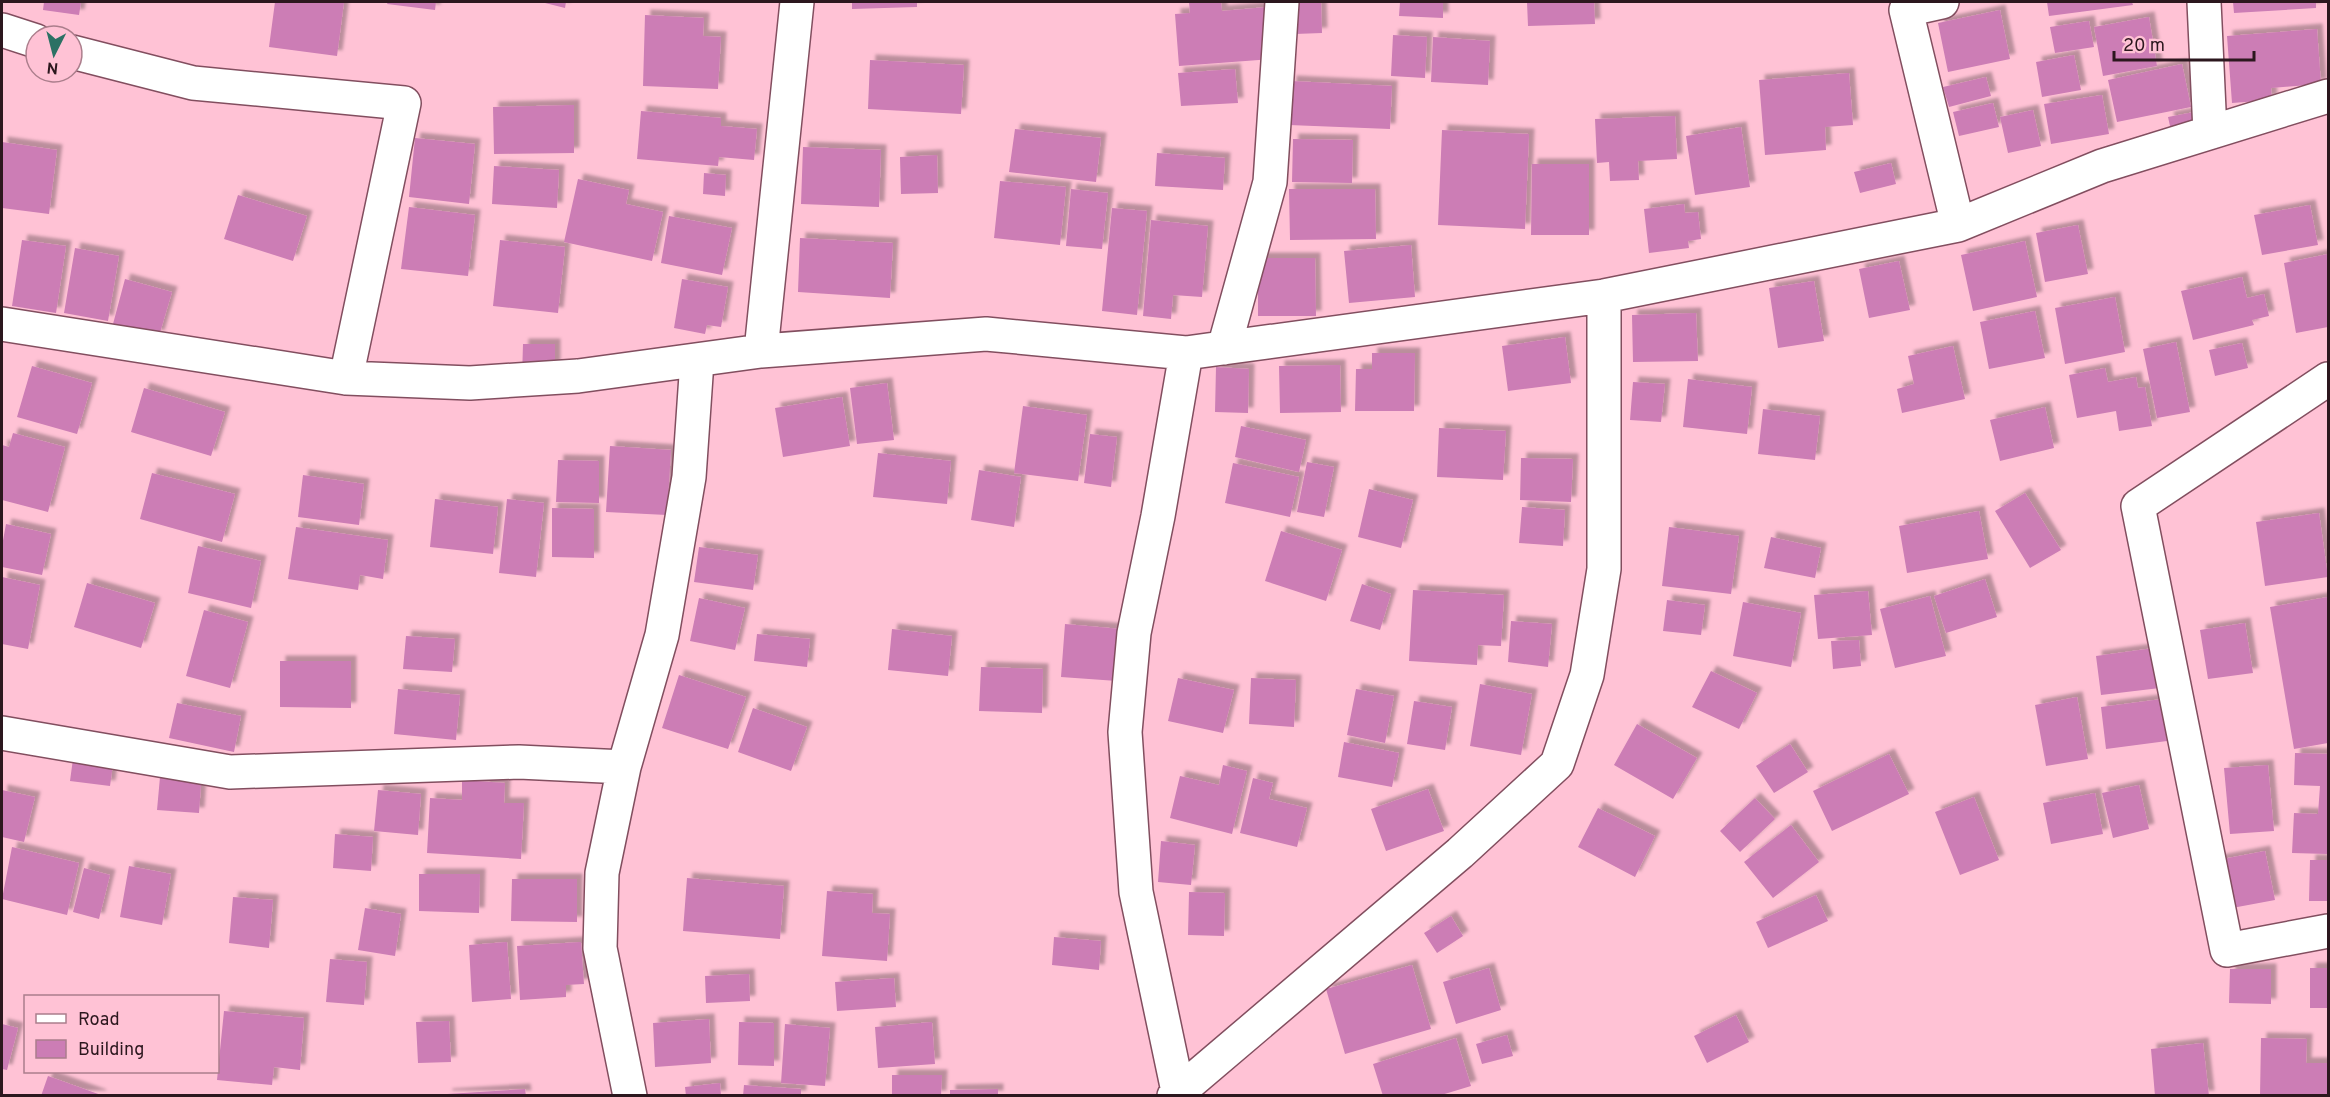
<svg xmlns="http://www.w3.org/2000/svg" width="2330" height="1097" viewBox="0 0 2330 1097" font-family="Overpass,sans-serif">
<defs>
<filter id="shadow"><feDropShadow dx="5.5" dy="-5.5" stdDeviation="1.5" flood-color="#0004"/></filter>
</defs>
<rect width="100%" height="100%" fill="#ffc2d5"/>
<path fill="#cc7db5" filter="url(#shadow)" d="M 44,2 L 81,2 L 79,15 L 43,10 Z
M 275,2 L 344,2 L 337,56 L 269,47 Z
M 388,2 L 436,2 L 435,10 L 387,4 Z
M 541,2 L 566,2 L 565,8 Z
M 852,2 L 917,2 L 917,7 L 852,9 Z
M 1189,2 L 1221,2 L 1222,11 L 1267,7 L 1272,59 L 1179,66 L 1175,14 L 1190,13 Z
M 1294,2 L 1321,2 L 1322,33 L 1295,34 Z
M 1400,2 L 1443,2 L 1443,18 L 1399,16 Z
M 1527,2 L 1594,2 L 1595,24 L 1528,26 Z
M 2047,2 L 2132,2 L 2133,5 L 2049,16 Z
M 2233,2 L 2316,2 L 2316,8 L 2234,13 Z
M 2000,10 L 2010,59 L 1948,72 L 1938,23 Z
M 645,15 L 704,18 L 703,36 L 721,37 L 718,89 L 643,86 Z
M 2149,17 L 2157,66 L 2103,76 L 2094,27 Z
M 2089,21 L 2094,47 L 2055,53 L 2050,27 Z
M 2317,29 L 2321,84 L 2271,88 L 2272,100 L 2232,103 L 2227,36 Z
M 1393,35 L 1427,37 L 1425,78 L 1391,76 Z
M 1433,37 L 1490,41 L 1488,85 L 1431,82 Z
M 2074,55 L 2081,90 L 2042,97 L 2036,62 Z
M 870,60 L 964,65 L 961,114 L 868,109 Z
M 2182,64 L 2191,107 L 2117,122 L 2108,80 Z
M 1235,69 L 1238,103 L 1181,106 L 1178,73 Z
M 1849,73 L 1853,125 L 1825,127 L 1826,150 L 1765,155 L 1759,80 Z
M 1986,77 L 1991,96 L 1949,107 L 1943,87 Z
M 1291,81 L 1392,86 L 1390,129 L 1289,125 Z
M 2102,95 L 2109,134 L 2051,144 L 2044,104 Z
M 1993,103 L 1999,127 L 1959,136 L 1953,112 Z
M 574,105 L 574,153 L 494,154 L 493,107 Z
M 2033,110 L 2041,146 L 2008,153 L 2000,117 Z
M 641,111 L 721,118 L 721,126 L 757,129 L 754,160 L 719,157 L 718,166 L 637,159 Z
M 2194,112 L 2197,129 L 2172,135 L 2168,117 Z
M 1675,116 L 1677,159 L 1638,161 L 1639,180 L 1610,181 L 1609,162 L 1597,163 L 1595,119 Z
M 1741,127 L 1750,187 L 1695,195 L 1686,136 Z
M 1015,129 L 1101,138 L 1096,182 L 1009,172 Z
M 1442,130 L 1529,134 L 1525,229 L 1438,225 Z
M 415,138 L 475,144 L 469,204 L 409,197 Z
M 1293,139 L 1353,140 L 1352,183 L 1292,182 Z
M 2,142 L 57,150 L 49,214 L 2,208 Z
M 803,147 L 881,150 L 879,207 L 801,204 Z
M 1157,153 L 1225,158 L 1223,190 L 1155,186 Z
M 937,155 L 938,193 L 901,194 L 900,157 Z
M 1891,163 L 1896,184 L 1860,193 L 1854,172 Z
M 1532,164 L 1589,164 L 1589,235 L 1531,235 Z
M 494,166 L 559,170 L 557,208 L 492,204 Z
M 704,173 L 726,175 L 725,196 L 703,194 Z
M 578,179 L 629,190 L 626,204 L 663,212 L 652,261 L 564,242 Z
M 1000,181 L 1066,187 L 1060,245 L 994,238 Z
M 1071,189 L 1108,193 L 1102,249 L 1066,246 Z
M 1289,189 L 1375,189 L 1376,239 L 1290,240 Z
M 238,195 L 307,216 L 293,261 L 224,239 Z
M 1684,204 L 1685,213 L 1698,212 L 1701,239 L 1688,241 L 1689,248 L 1649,253 L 1644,209 Z
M 2310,205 L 2318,245 L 2262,255 L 2254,215 Z
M 409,207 L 475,215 L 468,276 L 401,269 Z
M 1112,208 L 1147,211 L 1137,315 L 1102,311 Z
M 669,216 L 732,228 L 722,275 L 661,263 Z
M 1151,220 L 1208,226 L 1202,297 L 1173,295 L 1171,319 L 1143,316 Z
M 2078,225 L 2088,274 L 2045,282 L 2036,233 Z
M 800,238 L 893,243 L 890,298 L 798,292 Z
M 22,240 L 66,246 L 56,313 L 12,306 Z
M 500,240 L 565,247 L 558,313 L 493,306 Z
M 2025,241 L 2037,297 L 1973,311 L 1961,255 Z
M 1411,245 L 1415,297 L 1349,303 L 1344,251 Z
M 75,248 L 119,256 L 108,321 L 64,313 Z
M 2328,254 L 2328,327 L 2296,333 L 2284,263 Z
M 1258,258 L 1315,258 L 1316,316 L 1258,316 Z
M 1899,261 L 1910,310 L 1869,318 L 1859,269 Z
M 2242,277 L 2247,298 L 2264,294 L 2269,316 L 2252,320 L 2254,325 L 2193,340 L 2181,291 Z
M 125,279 L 172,292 L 159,336 L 113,324 Z
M 682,279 L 728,287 L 721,327 L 707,325 L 705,334 L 674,328 Z
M 1814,281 L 1824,341 L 1778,348 L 1769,288 Z
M 2115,297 L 2125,352 L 2065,364 L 2055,308 Z
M 2035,311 L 2045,358 L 1989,369 L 1980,322 Z
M 1696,313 L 1698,361 L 1633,362 L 1632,315 Z
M 1565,337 L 1571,383 L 1508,391 L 1502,346 Z
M 2176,342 L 2190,412 L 2157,418 L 2143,349 Z
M 2242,343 L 2248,368 L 2215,376 L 2209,350 Z
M 523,344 L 555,344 L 555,377 L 522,377 Z
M 1953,346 L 1965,399 L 1902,413 L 1897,389 L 1914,384 L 1908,356 Z
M 1372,353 L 1415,353 L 1414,411 L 1355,411 L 1356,369 L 1372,369 Z
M 1340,365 L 1341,412 L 1280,413 L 1279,366 Z
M 32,366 L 92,383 L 77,434 L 17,417 Z
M 1216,367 L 1249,369 L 1248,413 L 1215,412 Z
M 2105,368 L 2108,382 L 2136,377 L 2138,388 L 2145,387 L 2152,426 L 2119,431 L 2116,411 L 2077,418 L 2069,375 Z
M 1688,379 L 1752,387 L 1747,434 L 1683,427 Z
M 1633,382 L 1665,384 L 1661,422 L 1630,420 Z
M 887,383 L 894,440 L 857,444 L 850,388 Z
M 144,388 L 225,412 L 211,456 L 131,432 Z
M 842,397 L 850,446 L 783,457 L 775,408 Z
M 1023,406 L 1087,415 L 1078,481 L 1014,473 Z
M 2045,407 L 2054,448 L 2000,461 L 1990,420 Z
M 1763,409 L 1820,416 L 1815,460 L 1758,454 Z
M 1241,426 L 1306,440 L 1299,472 L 1235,457 Z
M 1439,428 L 1506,431 L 1503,480 L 1437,477 Z
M 13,433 L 65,447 L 48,512 L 2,500 L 2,445 L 9,447 Z
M 1090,434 L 1117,437 L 1111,487 L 1084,483 Z
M 610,446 L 671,450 L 667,515 L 606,512 Z
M 878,453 L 951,461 L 947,504 L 873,497 Z
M 1521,458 L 1573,459 L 1571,502 L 1520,500 Z
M 558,460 L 599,461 L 599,503 L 556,502 Z
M 1307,462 L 1334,467 L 1324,517 L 1297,512 Z
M 1233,463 L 1299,477 L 1290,517 L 1225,503 Z
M 979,470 L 1021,477 L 1014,527 L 971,520 Z
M 152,473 L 235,494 L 222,542 L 140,519 Z
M 303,475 L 364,484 L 359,525 L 298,517 Z
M 1369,489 L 1413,500 L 1401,548 L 1358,537 Z
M 2025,493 L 2061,550 L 2030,568 L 1995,511 Z
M 435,499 L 498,507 L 493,554 L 430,547 Z
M 507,499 L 544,503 L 536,577 L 499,573 Z
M 1522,507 L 1565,510 L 1563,546 L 1519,543 Z
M 552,508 L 594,509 L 594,558 L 552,557 Z
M 1979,511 L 1988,559 L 1907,573 L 1899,526 Z
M 2319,513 L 2328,577 L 2265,586 L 2256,522 Z
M 6,524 L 51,534 L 42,575 L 2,567 L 2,546 Z
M 296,527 L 388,540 L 383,579 L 360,575 L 358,590 L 288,579 Z
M 1669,527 L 1739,536 L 1731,594 L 1662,586 Z
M 1281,531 L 1342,550 L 1326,601 L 1265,581 Z
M 1771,537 L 1821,548 L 1815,578 L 1764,568 Z
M 198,546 L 261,561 L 251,608 L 188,593 Z
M 699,547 L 758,555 L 753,590 L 694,582 Z
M 2,577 L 40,585 L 28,649 L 2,644 Z
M 1985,579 L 1997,617 L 1946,633 L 1934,596 Z
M 87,583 L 155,603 L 141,648 L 74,627 Z
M 1362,584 L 1391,594 L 1380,630 L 1350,621 Z
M 1413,590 L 1504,595 L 1501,646 L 1478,645 L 1477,665 L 1409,661 Z
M 1868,591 L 1872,635 L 1818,639 L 1814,595 Z
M 1930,596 L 1946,656 L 1895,668 L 1880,609 Z
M 2328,597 L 2328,743 L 2294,749 L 2270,607 Z
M 699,598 L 745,608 L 735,650 L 690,641 Z
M 1667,600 L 1705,605 L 1701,635 L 1663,631 Z
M 1743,602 L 1801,613 L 1791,667 L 1733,656 Z
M 204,610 L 248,622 L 230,688 L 186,676 Z
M 1511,621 L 1552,624 L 1548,667 L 1508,662 Z
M 2245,623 L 2253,673 L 2208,679 L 2200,630 Z
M 1065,624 L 1121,629 L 1117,681 L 1061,677 Z
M 892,629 L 952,636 L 948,676 L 888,670 Z
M 757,634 L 810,639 L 807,667 L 754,661 Z
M 406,636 L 455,639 L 452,672 L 403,669 Z
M 1859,640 L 1861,666 L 1833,669 L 1831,641 Z
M 2154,648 L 2160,688 L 2101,695 L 2096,656 Z
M 280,661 L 351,661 L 351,708 L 280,707 Z
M 981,667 L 1043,669 L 1042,713 L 979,711 Z
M 1711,671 L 1757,693 L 1739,729 L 1692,707 Z
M 679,675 L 746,697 L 728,749 L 662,728 Z
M 1178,678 L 1234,690 L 1223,733 L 1168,721 Z
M 1251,678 L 1296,680 L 1294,727 L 1249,724 Z
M 1480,684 L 1532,694 L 1521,755 L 1470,746 Z
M 398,689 L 460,695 L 456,740 L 394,734 Z
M 1356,689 L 1394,696 L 1385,743 L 1347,735 Z
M 2077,697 L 2088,759 L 2046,766 L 2035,705 Z
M 2162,699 L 2167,741 L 2106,749 L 2101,707 Z
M 1414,701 L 1452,707 L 1445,750 L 1407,744 Z
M 177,703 L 241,716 L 234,752 L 169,738 Z
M 753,708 L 807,727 L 791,771 L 738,752 Z
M 1637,724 L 1697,758 L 1673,799 L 1614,765 Z
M 1344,742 L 1399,753 L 1392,787 L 1338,777 Z
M 1790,744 L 1808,772 L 1774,793 L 1756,766 Z
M 2295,753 L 2328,754 L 2328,854 L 2292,853 L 2294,813 L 2318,814 L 2320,786 L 2294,785 Z
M 1889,754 L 1909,794 L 1832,831 L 1813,791 Z
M 73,759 L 113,764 L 110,786 L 70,781 Z
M 1223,765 L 1247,771 L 1232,834 L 1170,818 L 1180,776 L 1219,785 Z
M 2268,765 L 2274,831 L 2230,834 L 2224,768 Z
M 161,766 L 202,770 L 199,813 L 157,810 Z
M 1253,778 L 1273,783 L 1269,799 L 1307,808 L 1297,847 L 1240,833 Z
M 462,780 L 505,783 L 504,803 L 524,803 L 521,859 L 427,853 L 430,798 L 462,800 Z
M 2139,785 L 2149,829 L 2113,838 L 2102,793 Z
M 1428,789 L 1444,831 L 1386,851 L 1371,809 Z
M 2,790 L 35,797 L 24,842 L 2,837 Z
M 378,790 L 421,794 L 418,835 L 374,831 Z
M 2095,793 L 2103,834 L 2051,844 L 2043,803 Z
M 1974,797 L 1999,860 L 1960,875 L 1935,812 Z
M 1755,798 L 1775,819 L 1740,852 L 1720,831 Z
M 1598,808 L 1655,836 L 1635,877 L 1578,847 Z
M 1791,825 L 1819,862 L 1773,898 L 1744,862 Z
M 335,834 L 373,837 L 371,871 L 333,868 Z
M 1161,841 L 1195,845 L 1191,885 L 1158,882 Z
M 12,847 L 79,863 L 67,915 L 2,899 Z
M 2265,851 L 2275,900 L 2216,911 L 2207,862 Z
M 2310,860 L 2328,860 L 2328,901 L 2309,901 Z
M 129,866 L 171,874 L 162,925 L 120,917 Z
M 84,868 L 110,875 L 99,919 L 73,912 Z
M 419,874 L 480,874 L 479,913 L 419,911 Z
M 687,878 L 784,886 L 780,939 L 683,931 Z
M 512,879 L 577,879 L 577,922 L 511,921 Z
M 827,891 L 873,894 L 872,913 L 890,914 L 887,961 L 822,956 Z
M 1189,892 L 1225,893 L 1224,936 L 1188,935 Z
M 1816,895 L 1828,921 L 1768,948 L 1756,922 Z
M 233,897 L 273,900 L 269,948 L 229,943 Z
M 365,908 L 401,914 L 395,956 L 358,950 Z
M 1451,916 L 1463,936 L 1437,953 L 1424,933 Z
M 1054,937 L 1101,941 L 1099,970 L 1052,965 Z
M 507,942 L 511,999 L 472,1002 L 469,945 Z
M 581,942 L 584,984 L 566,985 L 566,997 L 520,1000 L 517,946 Z
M 330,959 L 367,962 L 364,1005 L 326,1002 Z
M 1412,965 L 1431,1029 L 1345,1054 L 1326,989 Z
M 1489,968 L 1501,1010 L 1456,1024 L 1443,982 Z
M 2310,968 L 2328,968 L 2328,1008 L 2310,1008 Z
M 2230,969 L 2271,969 L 2271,1004 L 2229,1003 Z
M 749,974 L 750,1001 L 706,1003 L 705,976 Z
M 894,978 L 896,1007 L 837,1011 L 835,982 Z
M 224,1011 L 304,1018 L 300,1070 L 274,1067 L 272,1085 L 217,1080 Z
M 1736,1015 L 1749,1042 L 1707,1063 L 1694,1036 Z
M 709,1019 L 711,1063 L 655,1067 L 653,1023 Z
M 449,1021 L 451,1062 L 418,1063 L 416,1022 Z
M 739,1022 L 774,1023 L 774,1066 L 738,1065 Z
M 932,1022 L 935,1064 L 878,1068 L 875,1027 Z
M 2,1024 L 18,1028 L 7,1070 L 2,1069 Z
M 785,1024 L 830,1028 L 825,1086 L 781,1083 Z
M 1507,1035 L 1513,1056 L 1482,1064 L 1476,1044 Z
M 1456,1038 L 1471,1086 L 1438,1096 L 1383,1096 L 1373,1064 Z
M 2261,1038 L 2307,1039 L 2306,1063 L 2328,1063 L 2328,1096 L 2260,1096 Z
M 2203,1043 L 2209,1096 L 2155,1096 L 2151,1049 Z
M 892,1075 L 942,1075 L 941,1096 L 892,1096 Z
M 48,1076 L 101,1095 L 101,1096 L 41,1096 Z
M 720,1083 L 721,1096 L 686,1096 L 685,1087 Z
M 744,1085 L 801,1089 L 801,1096 L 743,1096 Z
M 525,1089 L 526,1096 L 447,1096 L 447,1094 Z
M 998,1089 L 998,1096 L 950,1096 L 950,1090 Z"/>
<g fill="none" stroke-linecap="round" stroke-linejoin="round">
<g stroke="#824e5f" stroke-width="36">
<path id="minor" d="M 1942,2 L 1906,10 L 1958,225
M 2204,2 L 2210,132
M 2,30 L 36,41
M 72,52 L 193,83 L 404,103 L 346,378
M 2,324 L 346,378 L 470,383 L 578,376 L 761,351 L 986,334 L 1186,353 L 1604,296 L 1958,225 L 2102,166 L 2328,96
M 1224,348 L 1270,182 L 1282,2
M 761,351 L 797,2
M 2328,379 L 2138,506 L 2227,950 L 2328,931
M 2,733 L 230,772 L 519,762 L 624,767 L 662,635 L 689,477 L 697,361
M 624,767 L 602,873 L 600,948 L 630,1096
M 1174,1096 L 1460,853 L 1557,764 L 1587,675 L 1604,569 L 1604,296
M 1179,1096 L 1136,892 L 1125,732 L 1134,633 L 1158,516 L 1186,353"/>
</g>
<use href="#minor" stroke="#fff" stroke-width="33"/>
</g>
<rect width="2330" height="1097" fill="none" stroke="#2c171e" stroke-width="6"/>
<rect x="24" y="995" width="195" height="78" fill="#ffc2d5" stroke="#ab7e8c" stroke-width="1.5"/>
<rect x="36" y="1014" width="30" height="9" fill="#ffffff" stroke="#ab7e8c" stroke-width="1.5"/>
<text x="78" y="1025" font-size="18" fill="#2c171e">Road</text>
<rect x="36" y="1040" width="30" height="18" fill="#cc7db5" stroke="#ab7e8c" stroke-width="1.5"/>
<text x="78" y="1055" font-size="18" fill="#2c171e">Building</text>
<g transform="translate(54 54) rotate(186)"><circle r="28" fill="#ffc2d5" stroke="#ab7e8c" stroke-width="1.5"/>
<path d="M0-4.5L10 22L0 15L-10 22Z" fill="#2c7164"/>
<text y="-9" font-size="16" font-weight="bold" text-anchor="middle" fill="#2c171e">N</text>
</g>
<path d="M2114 51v9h140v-9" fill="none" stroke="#2c171e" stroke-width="3"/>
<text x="2123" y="51" font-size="18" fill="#2c171e" stroke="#ffc2d5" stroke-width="4.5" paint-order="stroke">20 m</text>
</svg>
